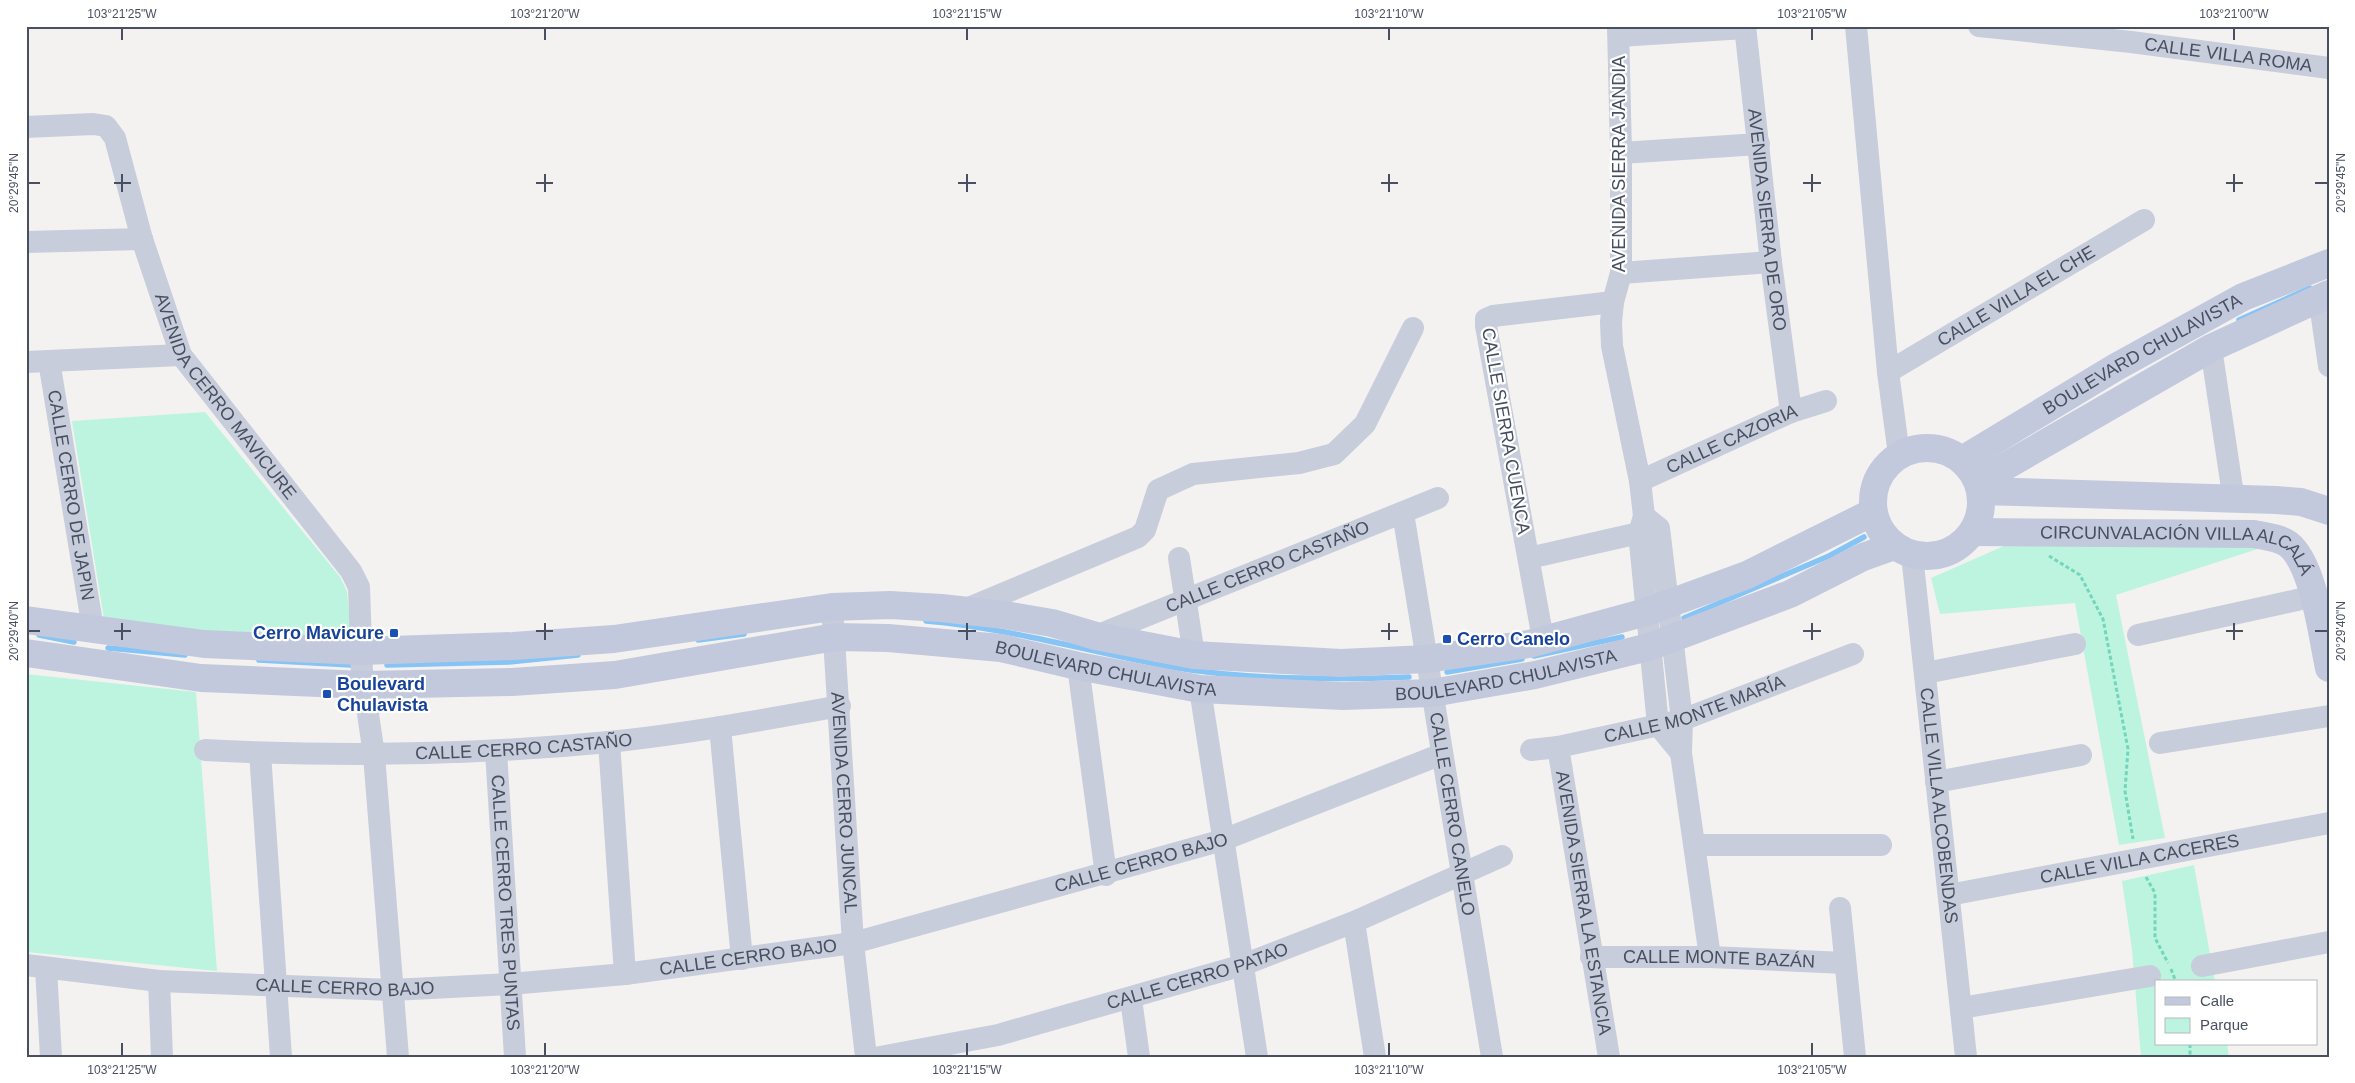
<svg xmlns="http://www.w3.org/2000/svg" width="2355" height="1083" viewBox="0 0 2355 1083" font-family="Arial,sans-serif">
<rect width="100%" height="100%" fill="#f4f2f1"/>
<path fill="#bdf4df" d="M 205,412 L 340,577 L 347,591 L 351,636 L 212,632 L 104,619 L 72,421 Z
M 2273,544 L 2116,595 L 2165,838 L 2119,845 L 2075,603 L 1940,614 L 1931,578 L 2004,546 Z
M 26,674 L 196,692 L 217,971 L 26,952 Z
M 2194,865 L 2215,982 L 2156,982 L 2156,1044 L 2227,1044 L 2229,1057 L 2141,1057 L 2132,950 L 2122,881 Z"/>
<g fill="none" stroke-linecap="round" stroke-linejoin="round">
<path stroke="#86c4f5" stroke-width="5.5" d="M 2239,320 L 2310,288
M 1684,618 L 1829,556 L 1864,537
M 926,621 C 1009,628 1090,652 1171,667 C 1247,680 1333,680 1409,677
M 39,635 L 74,642
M 698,640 L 744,634
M 108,648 L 185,655
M 1534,656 L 1622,637
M 259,660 L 351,665
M 387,665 L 509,662 L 578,655
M 1447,672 L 1522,659"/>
<path stroke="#71d6bc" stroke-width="3" stroke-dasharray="4 2.5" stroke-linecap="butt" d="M 2049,556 L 2080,575 L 2103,619 L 2128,749 L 2125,791 L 2133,839
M 2146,877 L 2155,893 L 2155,938 L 2168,963
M 2171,969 L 2176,982
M 2190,1044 L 2190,1057"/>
<g stroke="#c7cdda" stroke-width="22">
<path d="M 1618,26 L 1621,153 L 1621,273 L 1613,302 L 1611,322 L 1612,346 L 1640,481 L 1644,516 L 1639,533 L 1658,725 L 1681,753"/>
<path id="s1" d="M 1745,26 L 1771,262 L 1791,412"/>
<path d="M 1856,26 L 1888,372 L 1899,455"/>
<path id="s2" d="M 1979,26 L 2131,42 L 2329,68"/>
<path d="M 1619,36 L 1745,28"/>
<path id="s3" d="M 26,127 L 93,124 L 106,126 L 115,138 L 142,239 L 181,355 L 351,571 L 359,587 L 362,673 L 374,755 L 398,1057"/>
<path d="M 1621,153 L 1759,144"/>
<path d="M 26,242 L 142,239"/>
<path d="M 1621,273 L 1771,262"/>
<path d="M 2319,297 L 2329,366"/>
<path d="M 2211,348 L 2234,501"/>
<path id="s4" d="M 49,361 L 93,629"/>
<path d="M 26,362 L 181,355"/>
<path id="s5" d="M 1888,372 L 2144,220"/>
<path id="s6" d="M 1640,481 L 1791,412 L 1826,401"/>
<path id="s7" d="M 1403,513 L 1492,1057"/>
<path d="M 1644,516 L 1659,528 L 1682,720 L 1681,753 L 1710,957"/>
<path id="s8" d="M 1912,555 L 1966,1057"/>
<path d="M 1179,558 L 1194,655"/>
<path d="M 1529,558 L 1652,530"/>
<path id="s9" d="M 832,607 L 853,943 L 866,1057"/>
<path d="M 964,610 L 1138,537 L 1145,530 L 1158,490 L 1193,474 L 1299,463 L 1334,454 L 1365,424 L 1413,328"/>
<path d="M 2138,635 L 2315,596"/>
<path id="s10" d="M 1096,636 L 1438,498"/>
<path d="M 1543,639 L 1486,326 L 1486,319 L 1493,316 L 1613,302"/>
<path d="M 1078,666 L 1106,875"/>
<path d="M 1925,673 L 2075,644"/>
<path d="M 1200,689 L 1257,1057"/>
<path d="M 720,727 L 742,959"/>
<path d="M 609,742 L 625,974"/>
<path d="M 2160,743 L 2329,716"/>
<path id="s11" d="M 1558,747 L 1609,1057"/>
<path id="s12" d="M 205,750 C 339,757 474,755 609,742 C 686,734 763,720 840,706"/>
<path id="s13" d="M 1531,750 L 1558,747 L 1682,720 L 1853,654"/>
<path id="s14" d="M 496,751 L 515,1057"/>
<path d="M 260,753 L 281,1057"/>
<path d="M 1936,782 L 2081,755"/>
<path d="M 1695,845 L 1881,845"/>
<path id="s15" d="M 1949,895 L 2329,823"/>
<path d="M 1840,908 L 1855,1057"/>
<path d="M 1354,922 L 1375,1057"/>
<path id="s16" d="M 1591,957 L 1710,957 L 1845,963"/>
<path id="s17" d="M 26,965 L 159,981 L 392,990 L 510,984 L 625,974 L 853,943 L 1223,840 L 1442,754"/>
<path d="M 2202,966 L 2329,942"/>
<path d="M 46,968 L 51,1057"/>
<path d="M 159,981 L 162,1057"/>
<path d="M 1131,999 L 1139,1057"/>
<path d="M 1961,1008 L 2150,976"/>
<path id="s18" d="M 880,1057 L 998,1035 L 1243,965 L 1354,922 L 1502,856"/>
</g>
<g stroke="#c3c9dc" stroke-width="28">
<circle cx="1927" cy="502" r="54"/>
<path id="s19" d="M 1962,460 L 2116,367 L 2243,297 L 2329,263"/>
<path d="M 1978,482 L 2211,348 L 2329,294"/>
<path d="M 1981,491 L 2276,500 L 2301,502 L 2329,511"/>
<path id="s20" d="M 1973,532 L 2254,534 C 2264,536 2280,538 2288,544 C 2314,564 2322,636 2329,668"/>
<path d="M 26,620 L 204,644 L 361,651 L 513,646 L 614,639 L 832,607 L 890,605 L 941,608 L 1005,615 L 1052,623 L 1096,636 L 1194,655 L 1341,663 L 1427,659 L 1529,644 L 1646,612 L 1747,575 L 1873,512"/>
<path id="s21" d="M 26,653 L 201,678 L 364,685 L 512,682 L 615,675 L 835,637 L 888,638 L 1001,648 L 1078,666 L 1200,689 L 1343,696 L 1432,693 L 1535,675 L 1649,647 L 1790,594 L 1863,557 L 1894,546"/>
</g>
</g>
<path fill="none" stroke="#474f61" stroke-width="2" d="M 122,28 L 122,40M 545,28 L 545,40M 967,28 L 967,40M 1389,28 L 1389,40M 1812,28 L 1812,40M 2234,28 L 2234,40M 122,174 L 122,192M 545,174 L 545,192M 967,174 L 967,192M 1389,174 L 1389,192M 1812,174 L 1812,192M 2234,174 L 2234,192M 28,183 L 40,183M 114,183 L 131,183M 536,183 L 553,183M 958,183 L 976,183M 1381,183 L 1398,183M 1803,183 L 1821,183M 2226,183 L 2243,183M 2315,183 L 2328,183M 122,623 L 122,640M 545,623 L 545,640M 967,623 L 967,640M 1389,623 L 1389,640M 1812,623 L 1812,640M 2234,623 L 2234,640M 28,631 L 40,631M 114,631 L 131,631M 536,631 L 553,631M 958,631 L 976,631M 1381,631 L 1398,631M 1803,631 L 1821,631M 2226,631 L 2243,631M 2315,631 L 2328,631M 122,1043 L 122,1056M 545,1043 L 545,1056M 967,1043 L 967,1056M 1389,1043 L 1389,1056M 1812,1043 L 1812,1056"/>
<g fill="#1a4fb4" stroke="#fff" stroke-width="2">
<rect x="389" y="628" width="10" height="10" rx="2.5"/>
<rect x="1442" y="634" width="10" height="10" rx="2.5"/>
<rect x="322" y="689" width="10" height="10" rx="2.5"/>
</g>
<g text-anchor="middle" stroke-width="4.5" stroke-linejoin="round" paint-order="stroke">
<g font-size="18" fill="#474f61" stroke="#fff">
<text dy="6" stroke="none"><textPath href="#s2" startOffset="251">CALLE VILLA ROMA</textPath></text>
<text transform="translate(1619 164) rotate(-90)" y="6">AVENIDA SIERRA JANDIA</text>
<text dy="6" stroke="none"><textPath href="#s1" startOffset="195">AVENIDA SIERRA DE ORO</textPath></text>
<text dy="6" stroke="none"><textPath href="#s5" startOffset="149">CALLE VILLA EL CHE</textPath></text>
<text dy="6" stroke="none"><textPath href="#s19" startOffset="209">BOULEVARD CHULAVISTA</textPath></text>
<text dy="6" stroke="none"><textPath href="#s3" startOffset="380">AVENIDA CERRO MAVICURE</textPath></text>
<text transform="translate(1506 431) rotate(80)" y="6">CALLE SIERRA CUENCA</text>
<text dy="6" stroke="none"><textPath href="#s6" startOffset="101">CALLE CAZORIA</textPath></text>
<text dy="6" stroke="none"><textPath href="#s4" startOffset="136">CALLE CERRO DE JAPIN</textPath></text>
<text dy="6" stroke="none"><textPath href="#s20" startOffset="210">CIRCUNVALACIÓN VILLA ALCALÁ</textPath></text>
<text dy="6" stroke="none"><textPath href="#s10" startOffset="185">CALLE CERRO CASTAÑO</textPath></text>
<text dy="6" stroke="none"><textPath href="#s21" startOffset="1088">BOULEVARD CHULAVISTA</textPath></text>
<text dy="6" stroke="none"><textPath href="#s21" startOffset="1492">BOULEVARD CHULAVISTA</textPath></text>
<text dy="6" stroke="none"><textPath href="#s13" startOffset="169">CALLE MONTE MARÍA</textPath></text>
<text dy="6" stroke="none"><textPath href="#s12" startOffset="319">CALLE CERRO CASTAÑO</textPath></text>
<text dy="6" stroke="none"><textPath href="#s9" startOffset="196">AVENIDA CERRO JUNCAL</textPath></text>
<text dy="6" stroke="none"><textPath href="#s8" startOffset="252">CALLE VILLA ALCOBENDAS</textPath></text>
<text dy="6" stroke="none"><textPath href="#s7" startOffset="305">CALLE CERRO CANELO</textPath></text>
<text dy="6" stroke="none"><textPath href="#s15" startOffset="194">CALLE VILLA CACERES</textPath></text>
<text dy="6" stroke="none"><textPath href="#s17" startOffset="1130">CALLE CERRO BAJO</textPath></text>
<text dy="6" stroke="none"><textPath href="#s11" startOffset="158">AVENIDA SIERRA LA ESTANCIA</textPath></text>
<text dy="6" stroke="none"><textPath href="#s14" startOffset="152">CALLE CERRO TRES PUNTAS</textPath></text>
<text dy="6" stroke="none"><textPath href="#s17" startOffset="725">CALLE CERRO BAJO</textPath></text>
<text dy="6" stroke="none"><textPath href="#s16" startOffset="128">CALLE MONTE BAZÁN</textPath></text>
<text dy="6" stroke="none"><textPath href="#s18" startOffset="328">CALLE CERRO PATAO</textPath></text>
<text dy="6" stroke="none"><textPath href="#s17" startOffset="320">CALLE CERRO BAJO</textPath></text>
</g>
<g font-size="18" font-weight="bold" fill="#164399" stroke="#fff" text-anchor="start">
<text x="384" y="639" text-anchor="end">Cerro Mavicure</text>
<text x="1457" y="645">Cerro Canelo</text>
<text x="337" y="690">Boulevard<tspan x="337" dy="21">Chulavista</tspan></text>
</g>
</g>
<rect width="2355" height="1083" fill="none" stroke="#ffffff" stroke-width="55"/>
<rect x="2155" y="980" width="162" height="65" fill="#ffffff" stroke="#b5b9c0"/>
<rect x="2165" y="997" width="25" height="8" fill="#c3c9dc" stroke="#b5b9c0"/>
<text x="2200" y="1006" font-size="15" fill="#474f61">Calle</text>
<rect x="2165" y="1018" width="25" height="15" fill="#bdf4df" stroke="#b5b9c0"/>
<text x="2200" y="1030" font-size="15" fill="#474f61">Parque</text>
<rect x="28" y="28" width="2300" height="1028" fill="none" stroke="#474f61" stroke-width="2"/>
<g font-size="12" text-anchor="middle" fill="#474f61">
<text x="122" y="18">103°21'25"W</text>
<text x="545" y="18">103°21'20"W</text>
<text x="967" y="18">103°21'15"W</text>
<text x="1389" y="18">103°21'10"W</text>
<text x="1812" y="18">103°21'05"W</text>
<text x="2234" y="18">103°21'00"W</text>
<text transform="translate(14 183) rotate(-90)" y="4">20°29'45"N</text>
<text transform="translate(2341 183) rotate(-90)" y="4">20°29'45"N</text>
<text transform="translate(14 631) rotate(-90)" y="4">20°29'40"N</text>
<text transform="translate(2341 631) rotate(-90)" y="4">20°29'40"N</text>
<text x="122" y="1074">103°21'25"W</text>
<text x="545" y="1074">103°21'20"W</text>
<text x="967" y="1074">103°21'15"W</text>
<text x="1389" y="1074">103°21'10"W</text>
<text x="1812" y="1074">103°21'05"W</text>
</g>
</svg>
